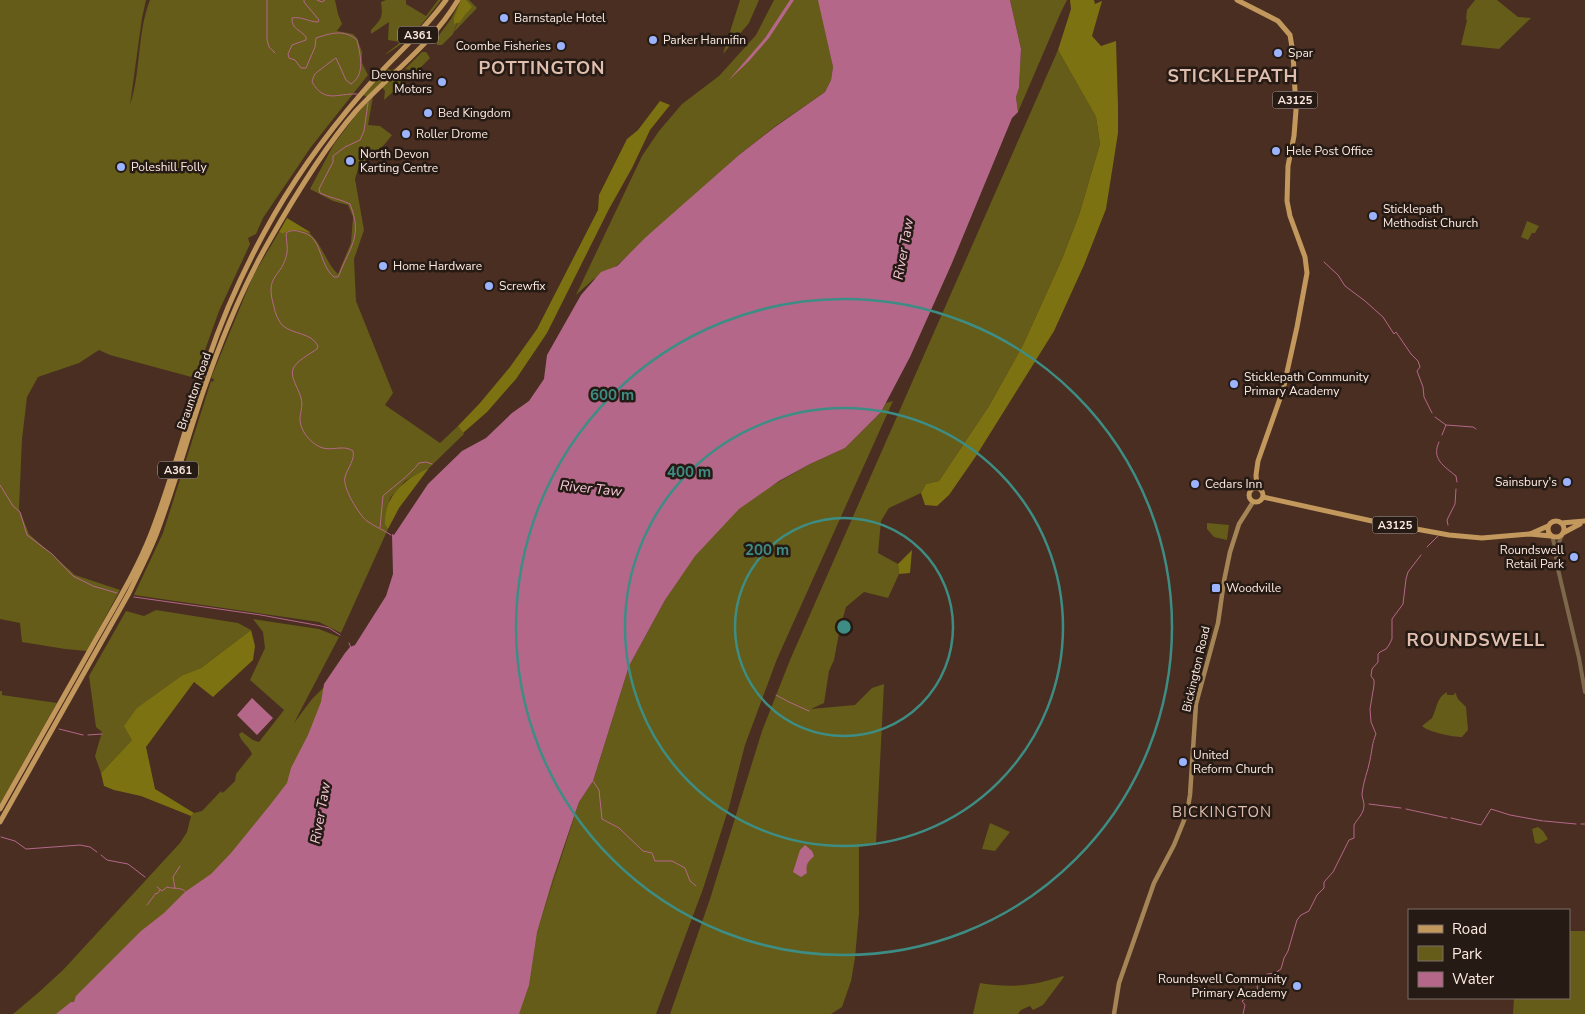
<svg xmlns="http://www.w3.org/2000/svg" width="1585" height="1014" viewBox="0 0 1585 1014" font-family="'Nunito Sans',sans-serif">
<rect width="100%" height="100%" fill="#492e21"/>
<path fill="#645c18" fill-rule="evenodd" d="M 0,0 L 146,0 L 142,18 L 130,105 C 141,72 137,33 150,0 L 335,0 L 338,14 L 342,24 L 337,31 L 353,34 L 357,38 L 362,52 L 362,63 L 368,75 L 311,147 L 263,218 L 256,234 L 248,238 L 250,244 L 219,311 L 195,378 L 110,355 L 99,350 L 79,363 L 38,377 L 27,397 L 22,439 L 19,509 L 29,534 L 75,575 L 120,590 L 87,651 L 65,649 L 22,642 L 20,623 L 0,619 Z
M 386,0 L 406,0 L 406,4 L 426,16 L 438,0 L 441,0 C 425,21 408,43 384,55 L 401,42 L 388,40 L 389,22 L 371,34 L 371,30 C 382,19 383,17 381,2 Z
M 461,0 L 465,0 L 453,34 L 442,45 L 437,45 L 437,38 L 451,19 Z
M 466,0 L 469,0 L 477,8 L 454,32 Z
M 740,0 L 759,0 L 749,23 L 723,54 Z
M 774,0 L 819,0 L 833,67 L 831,80 L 825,92 L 777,125 L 739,155 L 615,267 L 588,356 L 489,439 L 532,402 L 547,378 L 584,296 L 596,277 L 576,295 L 642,156 L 659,131 L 682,104 L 719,76 L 756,35 Z
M 1010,0 L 1067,0 L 1061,12 L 1018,112 L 1016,97 L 1019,88 L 1021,49 Z
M 1475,0 L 1497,0 L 1518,17 L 1531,18 L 1499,49 L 1461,45 L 1467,20 L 1466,19 L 1467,10 Z
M 1058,50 L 1096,117 L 1100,144 L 1079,215 L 1062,259 L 1023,345 L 989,406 L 939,481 L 926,484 L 921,493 L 889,508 L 881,521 L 878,553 L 898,564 L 899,574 L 888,598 L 864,592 L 846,607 L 840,628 L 834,660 L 829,671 L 824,703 L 811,709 L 855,705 L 872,688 L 884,684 L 876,843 L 859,847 L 859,913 L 855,958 L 851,981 L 842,1007 L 831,1014 L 670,1014 L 710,899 L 762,731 L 790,660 Z
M 422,52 L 426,52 L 430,58 L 417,71 L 405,69 Z
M 396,67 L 367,97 L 363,95 L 387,69 L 392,70 Z
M 403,70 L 413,74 L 384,100 L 385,91 L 382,87 L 399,74 L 397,83 L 401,73 Z
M 373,96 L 368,125 L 380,126 L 392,135 L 384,145 L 359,166 L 355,179 L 364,230 L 354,259 L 356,301 L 393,393 L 385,405 L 440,443 L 458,426 L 464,434 L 429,468 L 405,481 L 390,498 L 385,525 L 388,529 L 341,633 L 319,622 L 134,595 L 163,533 L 211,381 L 213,382 L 214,379 L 211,378 L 253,276 L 279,232 L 283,234 C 317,215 320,258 338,274 L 351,243 L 353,217 L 348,205 L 333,201 L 310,189 L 334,144 L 356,115 Z
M 1527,221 L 1539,226 L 1535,233 L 1532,233 L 1528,240 L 1521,237 Z
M 893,401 L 777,659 L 745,745 L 729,807 L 703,889 L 656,1014 L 347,1014 L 379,764 L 768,488 L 810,464 L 845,448 L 881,412 L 886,403 ZM 678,580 L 665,600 L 629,666 L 593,781 L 579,802 L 537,932 L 578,802 L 628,665 L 665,599 Z
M 1207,523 L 1229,525 L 1227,540 L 1214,537 L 1207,529 Z
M 397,543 L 403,551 L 415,555 L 417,569 L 412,587 L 394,625 L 370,660 L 336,720 L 318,761 L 299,839 L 297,883 L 293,894 L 280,908 L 201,952 L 128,998 L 115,991 L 70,1014 L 13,1014 L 38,993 L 63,970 L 180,843 L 187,832 L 191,816 L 194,813 L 202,811 L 221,791 L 222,793 L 225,791 L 235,781 L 236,774 L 252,754 C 249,746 240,741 239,734 L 242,732 L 253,740 L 259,742 L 284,710 L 250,680 L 265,648 L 263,632 L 253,619 L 319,629 L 339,637 L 294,723 L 312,699 L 323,688 L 325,689 L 355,646 L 389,593 L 396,565 Z
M 156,610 L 238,623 L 251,630 L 201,668 L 183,675 L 132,740 L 101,773 L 95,756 L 102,732 L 96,727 L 89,676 L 126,611 L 144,616 Z
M 0,691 L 2,691 L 2,695 L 57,703 L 0,804 Z
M 1447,692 L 1447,695 L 1454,695 L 1455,692 L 1458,699 L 1466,707 L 1468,730 L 1462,737 C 1453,737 1428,732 1422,726 L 1432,718 C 1437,709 1436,698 1447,692 Z
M 990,823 L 1010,832 L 995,851 L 982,849 Z
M 1538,827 L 1543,831 L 1548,839 L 1539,844 L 1535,843 L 1532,829 Z
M 1569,931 L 1585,931 L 1585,1014 L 1513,1014 L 1514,998 L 1569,998 Z
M 1063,976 L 1064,977 L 1043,1005 L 1033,1010 L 1030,1006 L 1021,1010 L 1018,1014 L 973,1014 L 980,983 C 1011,988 1033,986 1063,976 Z"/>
<path fill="#7d7211" d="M 461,0 L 466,0 L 472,7 L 464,16 L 460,22 L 454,24 L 454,18 Z
M 1070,0 L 1094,0 L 1095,4 L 1102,1 L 1092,36 L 1101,46 L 1116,41 L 1118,106 L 1118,133 L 1106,209 L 1084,265 L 1054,331 L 976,456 L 949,495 L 937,506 L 925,505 L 921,493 L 926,484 L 939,481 L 989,406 L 1023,345 L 1062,259 L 1079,215 L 1100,144 L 1096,117 L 1058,50 L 1071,9 Z
M 660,101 L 670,105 L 650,130 L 632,168 L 609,209 L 547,333 L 516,379 L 487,412 L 463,433 L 458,426 L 480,403 L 510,367 L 537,329 L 598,210 L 599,195 L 627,139 L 638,130 Z
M 287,218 L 310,232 L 310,233 C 300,230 293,228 283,234 L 279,232 Z
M 429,468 L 399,508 L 388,529 L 385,525 C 384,495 405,479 429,468 Z
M 912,550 L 910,573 L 899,574 L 898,564 Z
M 251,630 L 255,646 L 253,660 L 213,697 L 194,682 L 146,747 L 155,789 L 194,813 L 191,816 L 141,796 L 114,790 L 104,786 L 101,773 L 132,740 L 124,726 L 137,708 L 183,675 L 201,668 Z"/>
<path fill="#b5678a" d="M 790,0 L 794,0 L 769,38 L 749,61 L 728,81 L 765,38 Z
M 818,0 L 1010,0 L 1021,49 L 1019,88 L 1016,97 L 1018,112 L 1012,118 L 952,263 L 910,357 L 881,412 L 845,448 L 810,464 L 779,481 L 739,509 L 695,556 L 665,600 L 629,666 L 593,781 L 579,802 L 553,878 L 537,932 L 529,985 L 519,1014 L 56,1014 L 71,1002 L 74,1002 L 76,996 L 141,931 L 164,913 L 185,892 L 211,874 L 231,853 L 270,805 L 287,783 L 291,768 L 308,735 L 321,702 L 324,684 L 345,653 L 350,647 L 355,645 L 386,596 L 393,574 L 392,534 L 394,535 L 428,484 L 462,451 L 486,438 L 512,413 L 529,401 L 544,379 L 547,355 L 581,295 L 601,272 L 617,266 L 646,237 L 739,155 L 775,127 L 825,92 L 831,80 L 833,67 Z
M 252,698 L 273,718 L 257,735 L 237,715 Z
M 805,845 L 812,851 L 814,856 C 809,861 805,864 807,873 L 801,877 L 793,872 L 800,850 Z"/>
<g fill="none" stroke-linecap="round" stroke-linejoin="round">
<path stroke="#b5678a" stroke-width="1" d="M 267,0 L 267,40 L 269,47 L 275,53
M 304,0 L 304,2 L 319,20 L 318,22 C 309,22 301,16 292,18 C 291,29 301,30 306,37 L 306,40 L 292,45 L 288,54 L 289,58 L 295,60 L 301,68 L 306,68 L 315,47 L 316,38 C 331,33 344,29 357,40 C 360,54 366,74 351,84 L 346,80 L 336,58 C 334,59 317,72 315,74 C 313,77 313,79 312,82 C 325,104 337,93 357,94
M 317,0 L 322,2 L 325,0
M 368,103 L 364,131 L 360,140 L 345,147 L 333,156 L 333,162 L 319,189 L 320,193 C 330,198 340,199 350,204 C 363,237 350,246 339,275 L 338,277 L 334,277 C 318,264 323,236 301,232 C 295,230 291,230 286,233 C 286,239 288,247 287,253 C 282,279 264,273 274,307 C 275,313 278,320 282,325 C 293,335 311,332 318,346 L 317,349 C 310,354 296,361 293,369 C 290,378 299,389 301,398 C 303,405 301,410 300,417 C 299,429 309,442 320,447 C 330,452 344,444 353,451 C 355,460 348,467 345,477 C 342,487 359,515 367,521 C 375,527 384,530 391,535
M 1324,262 L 1338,275 L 1345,286 L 1365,301 L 1383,317 L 1394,334 L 1396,332 L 1411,354 L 1418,361 L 1420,367 L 1417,371 L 1423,387 L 1424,397 L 1432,413
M 1435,417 L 1446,425 L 1442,435
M 1446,425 L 1473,427 L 1476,429
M 1439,442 C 1431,459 1444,466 1456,476 L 1457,482
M 0,485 L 13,506 L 20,512 L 27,535 L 52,554 L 73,576 L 93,586 L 117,593
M 1448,525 L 1447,520 L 1455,504 L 1456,489
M 380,528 L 383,496 C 395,485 409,476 419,463 L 426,462 L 432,464
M 1427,547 L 1438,536
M 134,597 L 261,615 L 321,626 L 329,628 L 340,635
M 349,643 L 351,648
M 776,695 L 789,702 L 809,711
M 59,729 L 83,735
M 88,735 L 102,734
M 593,781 L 599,790 L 602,819 L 619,828 L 643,851 L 652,853 L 655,861 L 672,861 L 685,868 L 690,881 L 696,886
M 1369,804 L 1401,808
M 1406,809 L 1447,818
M 1451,818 L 1481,825 L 1491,809 L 1510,815 L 1543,821
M 1544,821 L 1576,824
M 1581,824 L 1585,824
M 1,837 L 15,841 L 26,849 L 80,845 L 90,847 L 97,852
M 101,855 L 107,860 L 128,864 L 145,877
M 157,887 L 162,891 L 167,887 C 173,889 180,887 185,891
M 175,888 L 173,877 L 180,866
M 147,905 L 156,893 L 157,894 L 160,890
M 1243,1014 L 1245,1005 L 1242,1001 L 1258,991 L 1257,986 L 1265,978 L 1267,974 L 1275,973 L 1281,969 L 1284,958 L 1288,951 L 1297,920 L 1301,915 L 1309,911 L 1317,895 L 1324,888 L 1324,882 L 1333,872 L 1349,840 L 1354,838 L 1354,825 C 1357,819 1364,814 1364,805 C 1364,801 1362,798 1362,794 C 1363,782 1368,771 1370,760 C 1372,751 1372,743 1376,734 L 1371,722 L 1370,709 L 1374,685 L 1374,680 L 1371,676 L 1372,669 L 1378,662 L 1378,654 L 1380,652 L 1386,649 L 1389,645 L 1392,639 L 1392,619 L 1403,604 L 1406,579 L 1408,572 L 1421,555"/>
<path stroke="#7d684c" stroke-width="4" d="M 1552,536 L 1555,547 L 1557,565 L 1579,658 L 1585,692
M 1556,550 L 1562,535"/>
<path stroke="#a58456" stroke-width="4.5" d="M 1114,1014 L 1119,983 L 1154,883 L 1174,845 L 1187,813 L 1190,795 L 1196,704 L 1218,623 L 1224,581 L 1230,552 L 1239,524 L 1253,502"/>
<path stroke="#c3985d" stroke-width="5" d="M 1237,0 L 1278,21 L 1290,35 L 1293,53 L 1296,110 L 1294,136 L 1288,166 L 1287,201 L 1290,216 L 1305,257 L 1307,273 L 1297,327 L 1283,390 L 1258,461 L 1256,475 L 1257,488
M1249 495a7 7 0 1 1 14 0a7 7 0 1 1-14 0Z
M 1263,497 L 1372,521 L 1449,535 L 1482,538 L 1529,534 L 1551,536
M1548 529a8 8 0 1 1 16 0a8 8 0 1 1-16 0Z
M 1561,523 L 1585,521
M 1563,533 L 1580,524
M 1530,534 L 1548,526
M 0,809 C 30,756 60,703 90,650 C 111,612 135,575 151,534 C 173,477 188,418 208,360 C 225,310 247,262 274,215 C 303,165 338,119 377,76 C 401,50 425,29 446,0
M 0,822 L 129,593 C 138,574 148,555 156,535 C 174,488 187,439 203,392 C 221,340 241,290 268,243 C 293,199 323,149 356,111 C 390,74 432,44 458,0"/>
</g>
<g fill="none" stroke="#3e8d85" stroke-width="2.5">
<circle cx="844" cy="627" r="109"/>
<circle cx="844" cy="627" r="219"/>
<circle cx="844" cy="627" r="328"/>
</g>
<g fill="#9cb4fd" stroke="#261a14" stroke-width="2">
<circle cx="504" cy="18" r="5"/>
<circle cx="653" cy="40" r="5"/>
<circle cx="561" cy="46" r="5"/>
<circle cx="1278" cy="53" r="5"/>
<circle cx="442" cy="82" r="5"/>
<circle cx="428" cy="113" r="5"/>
<circle cx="406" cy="134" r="5"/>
<circle cx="1276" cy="151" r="5"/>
<circle cx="350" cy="161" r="5"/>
<circle cx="121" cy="167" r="5"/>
<circle cx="1373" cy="216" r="5"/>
<circle cx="383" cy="266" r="5"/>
<circle cx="489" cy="286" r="5"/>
<circle cx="1234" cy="384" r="5"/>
<circle cx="1567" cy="482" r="5"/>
<circle cx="1195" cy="484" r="5"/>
<circle cx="1574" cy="557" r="5"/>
<rect x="1211" y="583" width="10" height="10" rx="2.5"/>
<circle cx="1183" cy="762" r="5"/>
<circle cx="1297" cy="986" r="5"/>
</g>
<g text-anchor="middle" stroke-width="5" stroke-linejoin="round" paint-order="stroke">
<g fill="#261a14" stroke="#bcaca4" stroke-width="1">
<rect x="398" y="26.5" width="40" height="17" rx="4"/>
<rect x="1272.5" y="91.5" width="45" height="17" rx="4"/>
<rect x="158" y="461.5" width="40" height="17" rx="4"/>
<rect x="1372.5" y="516.5" width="45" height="17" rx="4"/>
</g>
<g font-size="11" font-weight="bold" fill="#fceae1">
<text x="418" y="39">A361</text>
<text x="1295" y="104">A3125</text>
<text x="178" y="474">A361</text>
<text x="1395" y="529">A3125</text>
</g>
<g font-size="12" fill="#fceae1" stroke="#261a14" text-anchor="start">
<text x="514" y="22">Barnstaple Hotel</text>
<text x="663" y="44">Parker Hannifin</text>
<text x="551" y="50" text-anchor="end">Coombe Fisheries</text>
<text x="1288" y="57">Spar</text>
<text x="432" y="79" text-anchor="end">Devonshire<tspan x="432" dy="14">Motors</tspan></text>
<text x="438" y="117">Bed Kingdom</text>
<text x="416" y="138">Roller Drome</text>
<text x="1286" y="155">Hele Post Office</text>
<text x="360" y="158">North Devon<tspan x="360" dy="14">Karting Centre</tspan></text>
<text x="131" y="171">Poleshill Folly</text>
<text x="1383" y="213">Sticklepath<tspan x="1383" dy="14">Methodist Church</tspan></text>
<text x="393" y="270">Home Hardware</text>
<text x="499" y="290">Screwfix</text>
<text x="1244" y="381">Sticklepath Community<tspan x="1244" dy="14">Primary Academy</tspan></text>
<text x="1557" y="486" text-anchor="end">Sainsbury's</text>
<text x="1205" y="488">Cedars Inn</text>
<text x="1564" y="554" text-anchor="end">Roundswell<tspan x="1564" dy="14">Retail Park</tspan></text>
<text x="1226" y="592">Woodville</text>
<text x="1193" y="759">United<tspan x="1193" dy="14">Reform Church</tspan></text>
<text x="1287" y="983" text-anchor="end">Roundswell Community<tspan x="1287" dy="14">Primary Academy</tspan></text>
</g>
<g font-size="12" fill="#fceae1" stroke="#261a14">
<text transform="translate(194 391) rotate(-71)" y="4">Braunton Road</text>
<text transform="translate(1196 669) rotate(-77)" y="4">Bickington Road</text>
</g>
<g font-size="14" font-style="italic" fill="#f6c9db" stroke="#261a14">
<text transform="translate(903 249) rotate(-80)" y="5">River Taw</text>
<text transform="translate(591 488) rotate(6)" y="5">River Taw</text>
<text transform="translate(320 813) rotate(-80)" y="5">River Taw</text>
</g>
<g font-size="15" letter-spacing="1" fill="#e0beae" stroke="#261a14">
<text x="1222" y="817">BICKINGTON</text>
</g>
<g font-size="18" font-weight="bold" letter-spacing="1" fill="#e0beae" stroke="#261a14">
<text x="542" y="74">POTTINGTON</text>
<text x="1233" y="82">STICKLEPATH</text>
<text x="1476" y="646">ROUNDSWELL</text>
</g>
</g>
<circle cx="844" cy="627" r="8" fill="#3e8d85" stroke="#261a14" stroke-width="2.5"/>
<g font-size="15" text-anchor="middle" font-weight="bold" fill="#3e8d85" stroke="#261a14" stroke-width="5" stroke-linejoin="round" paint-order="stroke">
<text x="612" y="400">600 m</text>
<text x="689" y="477">400 m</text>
<text x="767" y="555">200 m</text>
</g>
<rect x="1408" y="909" width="162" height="90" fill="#261a14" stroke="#7c6d66"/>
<rect x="1418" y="925" width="25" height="8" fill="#c3985d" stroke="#7c6d66"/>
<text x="1452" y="934" font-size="15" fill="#fceae1">Road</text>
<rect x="1418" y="946" width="25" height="15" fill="#645c18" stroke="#7c6d66"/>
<text x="1452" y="959" font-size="15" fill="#fceae1">Park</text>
<rect x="1418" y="972" width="25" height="15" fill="#b5678a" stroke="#7c6d66"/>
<text x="1452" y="984" font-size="15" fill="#fceae1">Water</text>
</svg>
